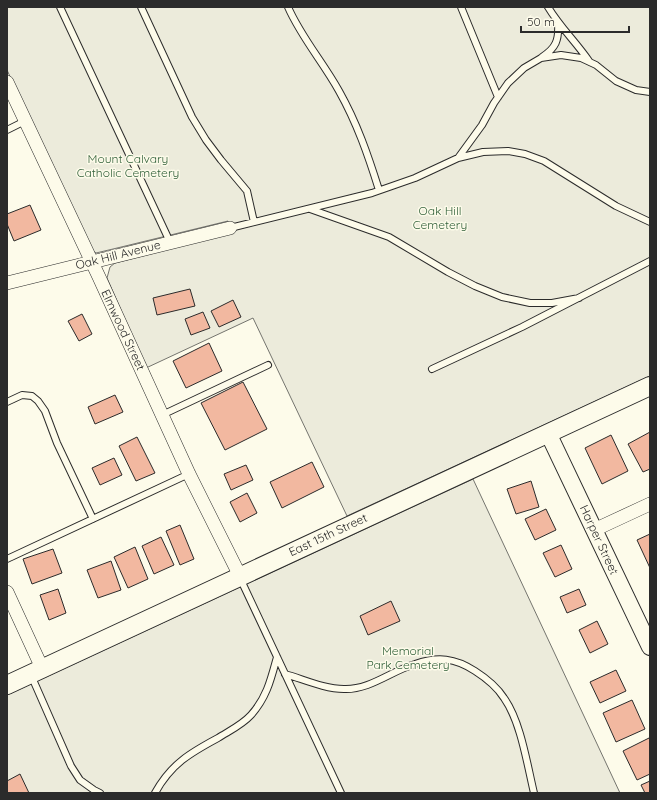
<svg xmlns="http://www.w3.org/2000/svg" width="657" height="800" viewBox="0 0 657 800" font-family="Quicksand,sans-serif">
<rect width="100%" height="100%" fill="#fdfbea"/>
<path fill="#ecebdb" stroke="#74746e" d="M 7,7 L 650,7 L 650,376 L 347,516 L 253,318 L 146,368 L 107,278 L 110,267 L 115,263 L 231,233 L 228,221 L 113,249 L 96,253 L 93,251 L 73,212 L 7,70 Z
M 473,479 L 620,793 L 7,793 L 7,695 Z"/>
<path fill="#f2b8a0" stroke="#2b2b2b" d="M 30,205 L 41,230 L 14,241 L 7,224 L 7,214 Z
M 190,289 L 195,306 L 157,315 L 153,298 Z
M 233,300 L 241,317 L 219,327 L 211,311 Z
M 203,312 L 210,328 L 191,335 L 185,319 Z
M 82,314 L 92,334 L 79,341 L 68,321 Z
M 209,343 L 222,371 L 186,388 L 173,361 Z
M 243,382 L 267,429 L 225,450 L 201,403 Z
M 115,395 L 123,412 L 95,424 L 88,407 Z
M 650,432 L 650,469 L 643,472 L 628,444 Z
M 611,435 L 628,471 L 602,484 L 585,448 Z
M 137,437 L 155,473 L 136,481 L 119,446 Z
M 114,458 L 122,475 L 100,485 L 92,468 Z
M 312,462 L 324,487 L 282,508 L 270,482 Z
M 246,465 L 253,480 L 231,490 L 224,474 Z
M 531,481 L 539,507 L 516,514 L 507,489 Z
M 247,493 L 257,513 L 240,522 L 230,502 Z
M 546,509 L 556,530 L 535,540 L 525,519 Z
M 180,525 L 194,559 L 180,565 L 166,531 Z
M 650,534 L 650,568 L 637,540 Z
M 161,537 L 174,565 L 154,574 L 142,546 Z
M 561,545 L 572,569 L 555,577 L 543,553 Z
M 135,547 L 148,579 L 128,588 L 114,557 Z
M 53,549 L 62,573 L 32,584 L 23,559 Z
M 111,561 L 121,590 L 98,598 L 87,570 Z
M 58,589 L 66,613 L 49,620 L 40,595 Z
M 579,589 L 586,605 L 567,613 L 560,597 Z
M 391,601 L 400,621 L 368,635 L 360,616 Z
M 597,621 L 608,644 L 590,653 L 579,630 Z
M 616,670 L 626,691 L 600,703 L 590,682 Z
M 632,700 L 645,729 L 616,742 L 603,713 Z
M 649,738 L 650,741 L 650,774 L 637,780 L 623,751 Z
M 20,774 L 29,793 L 7,793 L 7,781 Z
M 650,781 L 650,793 L 645,793 L 641,785 Z"/>
<g fill="none" stroke-linecap="round" stroke-linejoin="round">
<g stroke="#2b2b2b" stroke-width="8">
<path id="service" d="M 60,7 L 170,242
M 141,7 L 192,117 L 206,140 L 221,160 L 247,191 L 254,222
M 288,7 C 301,37 323,62 339,91 C 357,123 368,155 379,190
M 461,7 L 498,97
M 548,7 C 560,27 576,42 589,61
M 542,57 C 556,48 559,40 558,24
M 7,130 L 25,121
M 458,158 L 482,125 L 494,103 L 508,83 L 524,68 L 541,58 L 561,55 L 581,58 L 596,65 L 616,81 L 636,90 L 650,92
M 310,209 L 389,237 L 448,272 L 475,286 L 502,297 L 530,303 L 552,303 L 579,298
M 230,228 L 372,193 L 415,178 L 458,158 L 483,152 L 508,151 L 525,154 L 544,161 L 616,206 L 650,222
M 432,369 L 522,327 L 650,261
M 7,402 L 22,395 L 32,396 L 38,401 L 45,411 L 57,443 L 93,519
M 162,415 L 268,365
M 7,559 L 189,474
M 240,578 L 341,793
M 285,674 C 303,679 324,689 344,689 C 370,690 391,671 415,664 C 438,656 455,658 475,671 C 486,678 497,687 504,698 C 521,722 527,764 534,793
M 31,675 L 71,766 L 80,780 L 94,790 L 100,793
M 155,793 C 171,764 190,753 218,738 C 229,731 242,725 251,715 C 267,697 271,679 277,657"/>
</g>
<g stroke="#2b2b2b" stroke-width="14">
<path id="minor" d="M 7,82 L 99,277 L 189,474 L 240,576
M 7,283 L 230,228
M 594,530 L 650,504
M 7,592 L 42,668"/>
</g>
<g stroke="#2b2b2b" stroke-width="18">
<path id="tertiary" d="M 548,433 L 650,647"/>
</g>
<g stroke="#2b2b2b" stroke-width="20">
<path id="secondary" d="M 7,685 L 650,386"/>
</g>
<use href="#service" stroke="#fdfbea" stroke-width="6"/>
<use href="#minor" stroke="#fdfbea" stroke-width="13"/>
<use href="#tertiary" stroke="#fdfbea" stroke-width="16"/>
<use href="#secondary" stroke="#fdfbea" stroke-width="18"/>
</g>
<g text-anchor="middle" stroke-width="3" stroke-linejoin="round" paint-order="stroke">
<g font-size="12" fill="#34623c" stroke="#fdfbea">
<text x="128" y="163">Mount Calvary<tspan x="128" dy="14">Catholic Cemetery</tspan></text>
<text x="440" y="215">Oak Hill<tspan x="440" dy="14">Cemetery</tspan></text>
<text x="408" y="655">Memorial<tspan x="408" dy="14">Park Cemetery</tspan></text>
</g>
<g font-size="12" fill="#2b2b2b" stroke="#fdfbea">
<text transform="translate(118 255) rotate(-14)" y="4">Oak Hill Avenue</text>
<text transform="translate(123 330) rotate(65)" y="4">Elmwood Street</text>
<text transform="translate(328 535) rotate(-25)" y="4">East 15th Street</text>
<text transform="translate(599 540) rotate(65)" y="4">Harper Street</text>
</g>
</g>
<rect width="657" height="800" fill="none" stroke="#2b2b2b" stroke-width="16"/>
<path d="M521 26v6h108v-6" fill="none" stroke="#2b2b2b" stroke-width="2"/>
<text x="527" y="26" font-size="12" fill="#2b2b2b" stroke="#fdfbea" stroke-width="3" paint-order="stroke">50 m</text>
</svg>
